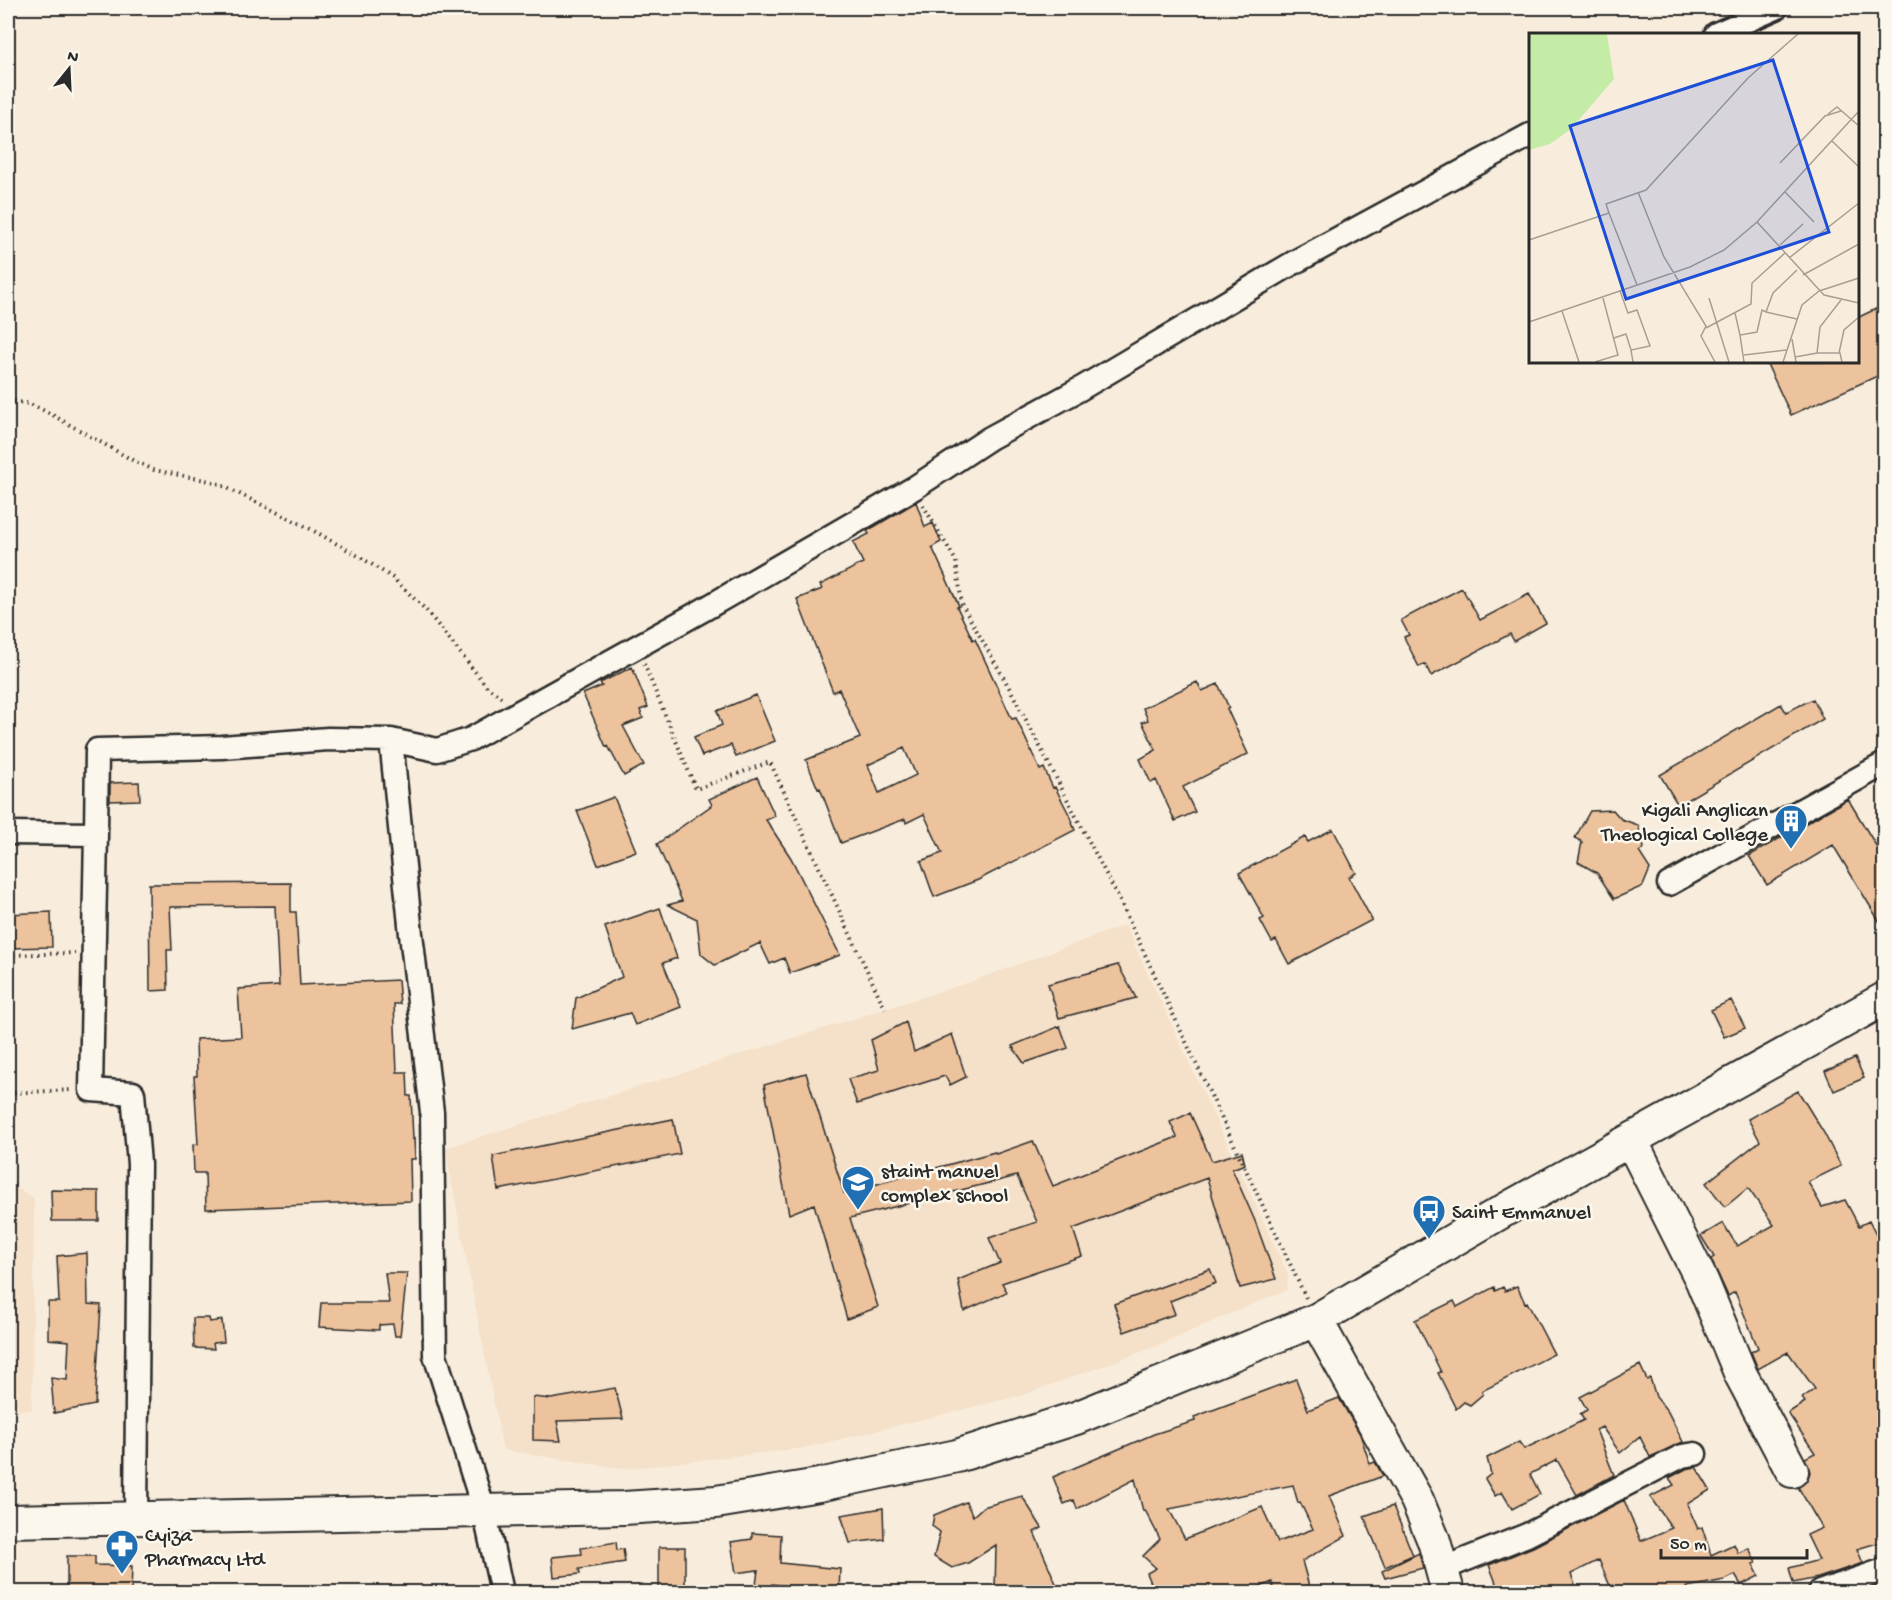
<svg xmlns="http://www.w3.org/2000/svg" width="1892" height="1600" viewBox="0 0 1892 1600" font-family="'Gochi Hand',sans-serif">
<rect width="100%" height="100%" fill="#f8eddc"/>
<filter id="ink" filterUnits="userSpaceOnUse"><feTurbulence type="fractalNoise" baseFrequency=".0167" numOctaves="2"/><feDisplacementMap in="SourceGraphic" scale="12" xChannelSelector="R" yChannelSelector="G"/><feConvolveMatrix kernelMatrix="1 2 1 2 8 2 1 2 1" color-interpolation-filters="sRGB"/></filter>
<g filter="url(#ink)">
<path fill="#f5e0c9" d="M 1125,925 L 1288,1274 L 1287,1290 L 1222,1317 L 1163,1344 L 1023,1395 L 804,1448 L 623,1469 L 503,1450 L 445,1148 L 970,982 Z
M 8,1183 L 34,1198 L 32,1410 L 8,1410 Z"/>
<path fill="#edc39d" stroke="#2b2b2b" stroke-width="1.5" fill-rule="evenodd" d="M 1884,305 L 1884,373 L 1791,415 L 1766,362 L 1857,362 L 1857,318 Z
M 916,502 L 925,527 L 933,523 L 941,542 L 932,547 L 959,606 L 957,607 L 973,640 L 975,639 L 1012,719 L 1016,718 L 1040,770 L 1044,768 L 1053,788 L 1055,787 L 1073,822 L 1072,823 L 1075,830 L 978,880 L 934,897 L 921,861 L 942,853 L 924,814 L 906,823 L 905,819 L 841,843 L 820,788 L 818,789 L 806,760 L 860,738 L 839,689 L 833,692 L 797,599 L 822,589 L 820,585 L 863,563 L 853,542 L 869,534 L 867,531 ZM 904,748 L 916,775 L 879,793 L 868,765 Z
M 1462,588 L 1480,620 L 1529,594 L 1546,623 L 1514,641 L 1510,634 L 1431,676 L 1425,664 L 1419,667 L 1404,637 L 1409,635 L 1401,620 Z
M 632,667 L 648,707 L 640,710 L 643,718 L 623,726 L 644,765 L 624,776 L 608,746 L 606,747 L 583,694 L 602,686 L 600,683 Z
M 1197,682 L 1202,691 L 1218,684 L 1229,708 L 1227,709 L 1248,754 L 1183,787 L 1195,812 L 1175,821 L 1156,780 L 1151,783 L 1140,759 L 1156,750 L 1142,722 L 1148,720 L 1143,708 Z
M 756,695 L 775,741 L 736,757 L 731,745 L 702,756 L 694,737 L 722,725 L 717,711 Z
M 1813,699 L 1823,719 L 1678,805 L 1660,775 L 1781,704 L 1786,712 Z
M 757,777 L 775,816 L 766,820 L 791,858 L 840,955 L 790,973 L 784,958 L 770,964 L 760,943 L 715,965 L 701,954 L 697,919 L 668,905 L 682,901 L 657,844 L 712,805 L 709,799 Z
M 139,782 L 140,800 L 110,801 L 110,783 Z
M 614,797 L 636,851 L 598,865 L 577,811 Z
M 1848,799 L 1884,859 L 1884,929 L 1833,845 L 1767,885 L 1749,856 Z
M 1613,810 L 1621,819 L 1638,825 L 1644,848 L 1639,852 L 1650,869 L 1643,886 L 1614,899 L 1597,873 L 1578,862 L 1582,842 L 1575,838 L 1590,811 Z
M 1333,829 L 1356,873 L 1349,877 L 1372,920 L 1289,964 L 1276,940 L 1272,942 L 1260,920 L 1264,918 L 1239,873 L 1305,837 L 1308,842 Z
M 291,883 L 291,912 L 296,912 L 300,985 L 398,980 L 400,1004 L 394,1004 L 397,1072 L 407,1072 L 408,1096 L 411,1096 L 413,1139 L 414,1138 L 415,1159 L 410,1159 L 411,1201 L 206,1209 L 205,1173 L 194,1173 L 193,1145 L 198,1144 L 194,1076 L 197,1076 L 196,1039 L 241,1037 L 238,989 L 279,986 L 275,906 L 170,907 L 172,950 L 167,950 L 168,990 L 150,991 L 149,884 Z
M 660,908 L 677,958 L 663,963 L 681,1007 L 635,1025 L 630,1013 L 572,1029 L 576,998 L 622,977 L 605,927 Z
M 51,912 L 52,947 L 8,948 L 8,914 Z
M 1118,965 L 1136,998 L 1059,1018 L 1048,984 Z
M 1731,1000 L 1745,1028 L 1724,1037 L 1711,1010 Z
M 906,1022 L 914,1052 L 952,1034 L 966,1077 L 950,1085 L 945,1076 L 857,1104 L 848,1079 L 879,1070 L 871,1040 Z
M 1060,1026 L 1068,1048 L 1024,1063 L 1012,1046 Z
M 1855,1058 L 1864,1078 L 1834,1091 L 1825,1071 Z
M 806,1073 L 844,1193 L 995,1152 L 996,1154 L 1033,1141 L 1053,1186 L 1177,1137 L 1170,1122 L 1190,1113 L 1212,1161 L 1242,1152 L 1245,1164 L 1232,1169 L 1255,1221 L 1276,1279 L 1240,1288 L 1207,1178 L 1073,1229 L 1082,1256 L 1002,1283 L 1007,1292 L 964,1311 L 958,1280 L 1000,1263 L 989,1238 L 1037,1222 L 1017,1176 L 850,1218 L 878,1307 L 847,1319 L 814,1204 L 789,1214 L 764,1085 Z
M 1798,1091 L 1824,1133 L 1841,1166 L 1808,1182 L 1822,1207 L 1845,1200 L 1859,1226 L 1869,1221 L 1884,1251 L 1884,1541 L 1857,1549 L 1863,1563 L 1818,1578 L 1793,1583 L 1789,1568 L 1819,1560 L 1807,1535 L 1822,1528 L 1798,1487 L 1807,1481 L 1810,1472 L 1805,1458 L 1815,1453 L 1788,1413 L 1805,1402 L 1802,1398 L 1815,1389 L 1788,1352 L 1758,1369 L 1751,1352 L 1758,1348 L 1735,1292 L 1728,1296 L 1711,1259 L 1714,1257 L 1701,1236 L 1723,1223 L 1737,1246 L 1774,1225 L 1748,1188 L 1725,1207 L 1706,1183 L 1760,1141 L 1748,1119 Z
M 673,1119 L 680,1154 L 498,1190 L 493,1156 Z
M 51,1190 L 99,1191 L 99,1221 L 52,1221 Z
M 87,1253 L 88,1304 L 101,1305 L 95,1405 L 54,1413 L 51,1378 L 67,1380 L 69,1341 L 48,1339 L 48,1302 L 59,1302 L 57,1256 Z
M 1210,1269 L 1216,1283 L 1170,1301 L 1175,1314 L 1124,1332 L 1114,1304 Z
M 385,1273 L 407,1273 L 400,1336 L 395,1336 L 393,1324 L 379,1325 L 379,1330 L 319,1327 L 321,1303 L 389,1303 Z
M 1517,1286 L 1525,1303 L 1527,1302 L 1554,1354 L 1482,1391 L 1483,1394 L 1470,1405 L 1464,1402 L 1456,1409 L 1438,1373 L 1441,1372 L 1415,1320 L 1454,1301 L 1457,1307 L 1494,1287 L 1495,1291 L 1503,1287 L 1505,1291 Z
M 193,1318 L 209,1318 L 210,1322 L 222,1320 L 224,1342 L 213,1343 L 214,1349 L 194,1348 Z
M 1640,1365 L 1647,1380 L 1650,1378 L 1656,1397 L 1668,1412 L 1683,1442 L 1650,1457 L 1640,1437 L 1620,1453 L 1602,1427 L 1596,1430 L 1614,1475 L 1577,1495 L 1557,1460 L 1530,1474 L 1540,1494 L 1512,1509 L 1502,1492 L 1495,1496 L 1485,1479 L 1491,1474 L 1487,1458 L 1519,1442 L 1524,1449 L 1584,1420 L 1580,1414 L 1587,1410 L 1580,1397 Z
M 1296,1379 L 1308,1410 L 1339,1398 L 1360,1434 L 1370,1464 L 1375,1462 L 1383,1476 L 1329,1496 L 1346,1536 L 1302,1561 L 1311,1593 L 1275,1593 L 1272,1582 L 1246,1593 L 1155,1593 L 1147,1573 L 1156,1568 L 1143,1556 L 1160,1539 L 1145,1510 L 1143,1511 L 1135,1479 L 1077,1509 L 1074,1500 L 1064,1504 L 1053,1477 L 1154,1434 L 1195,1421 L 1194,1417 ZM 1293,1485 L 1298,1503 L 1300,1502 L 1313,1529 L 1278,1542 L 1262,1507 L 1185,1539 L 1169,1509 Z
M 615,1388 L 623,1419 L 557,1421 L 561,1441 L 533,1440 L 533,1397 L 551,1399 Z
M 1696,1467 L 1710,1490 L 1687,1504 L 1698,1529 L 1702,1527 L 1711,1555 L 1734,1544 L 1738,1553 L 1749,1548 L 1756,1563 L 1753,1564 L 1759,1576 L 1741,1585 L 1735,1575 L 1725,1580 L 1687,1587 L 1689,1593 L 1613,1593 L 1599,1560 L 1571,1574 L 1578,1593 L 1500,1593 L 1489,1565 L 1533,1547 L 1624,1500 L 1641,1541 L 1672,1528 L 1650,1497 L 1674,1485 L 1669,1478 L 1686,1469 Z
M 1022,1496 L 1042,1528 L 1034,1532 L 1060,1593 L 995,1593 L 996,1545 L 968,1563 L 952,1568 L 934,1557 L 940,1532 L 932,1526 L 934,1515 L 966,1502 L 973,1516 L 983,1507 Z
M 1393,1506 L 1413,1555 L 1385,1567 L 1364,1516 Z
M 883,1508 L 884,1539 L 850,1543 L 841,1515 Z
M 752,1533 L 781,1535 L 780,1563 L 840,1569 L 839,1592 L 772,1584 L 771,1593 L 755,1593 L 758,1570 L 736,1573 L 731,1542 L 752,1539 Z
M 616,1542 L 617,1550 L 623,1549 L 625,1562 L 579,1569 L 580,1574 L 554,1577 L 552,1557 L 582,1554 L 581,1548 Z
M 659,1547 L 685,1547 L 685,1593 L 659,1593 Z
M 1419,1553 L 1423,1568 L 1385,1578 L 1382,1571 Z
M 67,1556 L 95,1556 L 95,1565 L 132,1566 L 131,1593 L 67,1592 Z"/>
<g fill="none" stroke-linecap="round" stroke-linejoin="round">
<g stroke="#2b2b2b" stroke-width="27">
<path id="street" d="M 1716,34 L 1776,8
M 391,740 L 411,934 L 432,1112 L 435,1355 L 484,1510 L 502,1592
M 8,833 L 96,834 L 97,750 L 222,747 L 328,739 L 391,740 L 437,750 L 471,739 L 703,610 L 914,488 L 990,438 L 1080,389 L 1293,263 L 1530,135
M 96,834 L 91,1090 L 133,1093 L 139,1164 L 136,1518
M 1669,884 L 1884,764
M 1442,1569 L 1527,1535 L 1682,1456 L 1695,1454
M 1820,1592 L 1884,1570"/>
</g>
<g stroke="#2b2b2b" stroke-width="36">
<path id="secondary" d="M 1631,1140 L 1702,1281 L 1741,1375 L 1792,1471
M 1316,1320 L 1417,1500 L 1434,1541 L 1448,1592
M 8,1521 L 624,1508 L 716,1502 L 819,1485 L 957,1456 L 1076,1418 L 1316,1320 L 1510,1207 L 1884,999"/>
</g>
<path stroke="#2b2b2b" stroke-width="4" stroke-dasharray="1.5 4.5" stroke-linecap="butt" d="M 8,400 L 30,404 L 47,412 L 134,461 L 154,470 L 215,482 L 307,527 L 362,558 L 393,578 L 426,610 L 488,688 L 504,699
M 923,505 L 956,561 L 962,605 L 1010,689 L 1119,899 L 1306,1298
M 644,664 L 696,789 L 770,762 L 885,1009
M 8,955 L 75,953
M 8,1093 L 72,1090"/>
<use href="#street" stroke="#fbf7ec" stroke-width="22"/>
<use href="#secondary" stroke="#fbf7ec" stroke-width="32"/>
</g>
</g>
<defs>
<g id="building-pin" transform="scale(1.725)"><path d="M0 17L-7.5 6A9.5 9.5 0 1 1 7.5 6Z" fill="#1f6fb2" stroke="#fbf7ec"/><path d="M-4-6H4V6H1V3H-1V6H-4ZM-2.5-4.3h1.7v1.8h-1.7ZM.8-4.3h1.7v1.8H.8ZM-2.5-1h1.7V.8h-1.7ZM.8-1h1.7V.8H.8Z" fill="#fff"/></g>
<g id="school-pin" transform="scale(1.725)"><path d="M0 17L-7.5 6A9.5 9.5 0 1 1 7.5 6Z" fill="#1f6fb2" stroke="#fbf7ec"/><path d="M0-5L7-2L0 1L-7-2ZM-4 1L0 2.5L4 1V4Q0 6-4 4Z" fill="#fff"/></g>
<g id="bus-pin" transform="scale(1.725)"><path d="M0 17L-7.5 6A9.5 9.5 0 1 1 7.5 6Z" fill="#1f6fb2" stroke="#fbf7ec"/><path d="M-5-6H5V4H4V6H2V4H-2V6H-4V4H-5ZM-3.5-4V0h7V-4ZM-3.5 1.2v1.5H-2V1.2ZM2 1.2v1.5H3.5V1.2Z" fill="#fff"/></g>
<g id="pharmacy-pin" transform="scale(1.725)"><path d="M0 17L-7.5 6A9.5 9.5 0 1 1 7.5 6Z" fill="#1f6fb2" stroke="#fbf7ec"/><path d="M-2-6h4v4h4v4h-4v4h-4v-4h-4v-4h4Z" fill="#fff"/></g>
</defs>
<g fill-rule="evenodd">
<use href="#building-pin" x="1791" y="821"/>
<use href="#school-pin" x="858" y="1182"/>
<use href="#bus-pin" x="1429" y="1211"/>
<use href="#pharmacy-pin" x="122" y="1546"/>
</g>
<g text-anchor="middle" stroke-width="5" stroke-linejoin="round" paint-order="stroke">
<g font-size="21" fill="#2b2b2b" stroke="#fbf7ec" text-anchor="start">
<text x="1768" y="816" text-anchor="end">Kigali Anglican<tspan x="1768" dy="24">Theological College</tspan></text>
<text x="881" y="1177">staint manuel<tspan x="881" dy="24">complex school</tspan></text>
<text x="1452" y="1218">Saint Emmanuel</text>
<text x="145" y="1541">Cyiza<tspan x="145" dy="24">Pharmacy Ltd</tspan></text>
</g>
</g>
<g transform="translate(1529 33)">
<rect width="330" height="330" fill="#f8eddc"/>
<path d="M 0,1 L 78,1 L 85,46 L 42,96 L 21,111 L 0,117 Z" fill="#c4eca7"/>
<path fill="none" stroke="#a69f95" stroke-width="1.5" d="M 299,81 L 308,74 L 330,93M 303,108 L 330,134M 251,130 L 296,83 L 312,78M 109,159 L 135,224 L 177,293 L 172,303 L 186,329M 256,159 L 285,189M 80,180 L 108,252M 228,189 L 295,262 L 330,270M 0,207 L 80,180 L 77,171 L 117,157 L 219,45 L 269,1M 251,212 L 274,191M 260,225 L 330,170M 274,242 L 330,211M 91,258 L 99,280 L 108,277 L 121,313 L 102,317 L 104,329M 290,258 L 330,245M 180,265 L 200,329M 33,278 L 50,329M 237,279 L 268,286M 206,280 L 211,302M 0,289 L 161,234 L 195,217 L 228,189 L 330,78M 177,295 L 222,271 L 223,250 L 256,220M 85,305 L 97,301 L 102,317M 263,306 L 267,329M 288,320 L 311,320 L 313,329M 310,320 L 315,297 L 330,284M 215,322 L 257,317M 266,324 L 288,320 L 291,294 L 312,267M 66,329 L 89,322 L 74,265M 215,329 L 211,302 L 228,299 L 233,277 L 237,279 L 244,260 L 268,237M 254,329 L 273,272 L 290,258"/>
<path fill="#1d4ed8" fill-opacity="0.15" stroke="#1d4ed8" stroke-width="3" d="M 244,27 L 300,199 L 97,266 L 41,93 Z"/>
<rect width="330" height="330" fill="none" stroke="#2b2b2b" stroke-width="3"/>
</g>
<rect width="1892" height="1600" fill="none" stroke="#fbf7ec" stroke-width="30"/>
<rect x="15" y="15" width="1862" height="1570" fill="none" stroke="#2b2b2b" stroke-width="2" filter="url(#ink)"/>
<g transform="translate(69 69) rotate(18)" stroke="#fbf7ec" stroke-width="4.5" paint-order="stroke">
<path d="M0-4.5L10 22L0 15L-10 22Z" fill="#2b2b2b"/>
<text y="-9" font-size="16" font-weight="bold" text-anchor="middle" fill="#2b2b2b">N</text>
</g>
<path d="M1661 1549v9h146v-9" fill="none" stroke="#2b2b2b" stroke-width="3"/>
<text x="1670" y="1549" font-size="18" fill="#2b2b2b" stroke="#fbf7ec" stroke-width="4.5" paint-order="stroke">50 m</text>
</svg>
